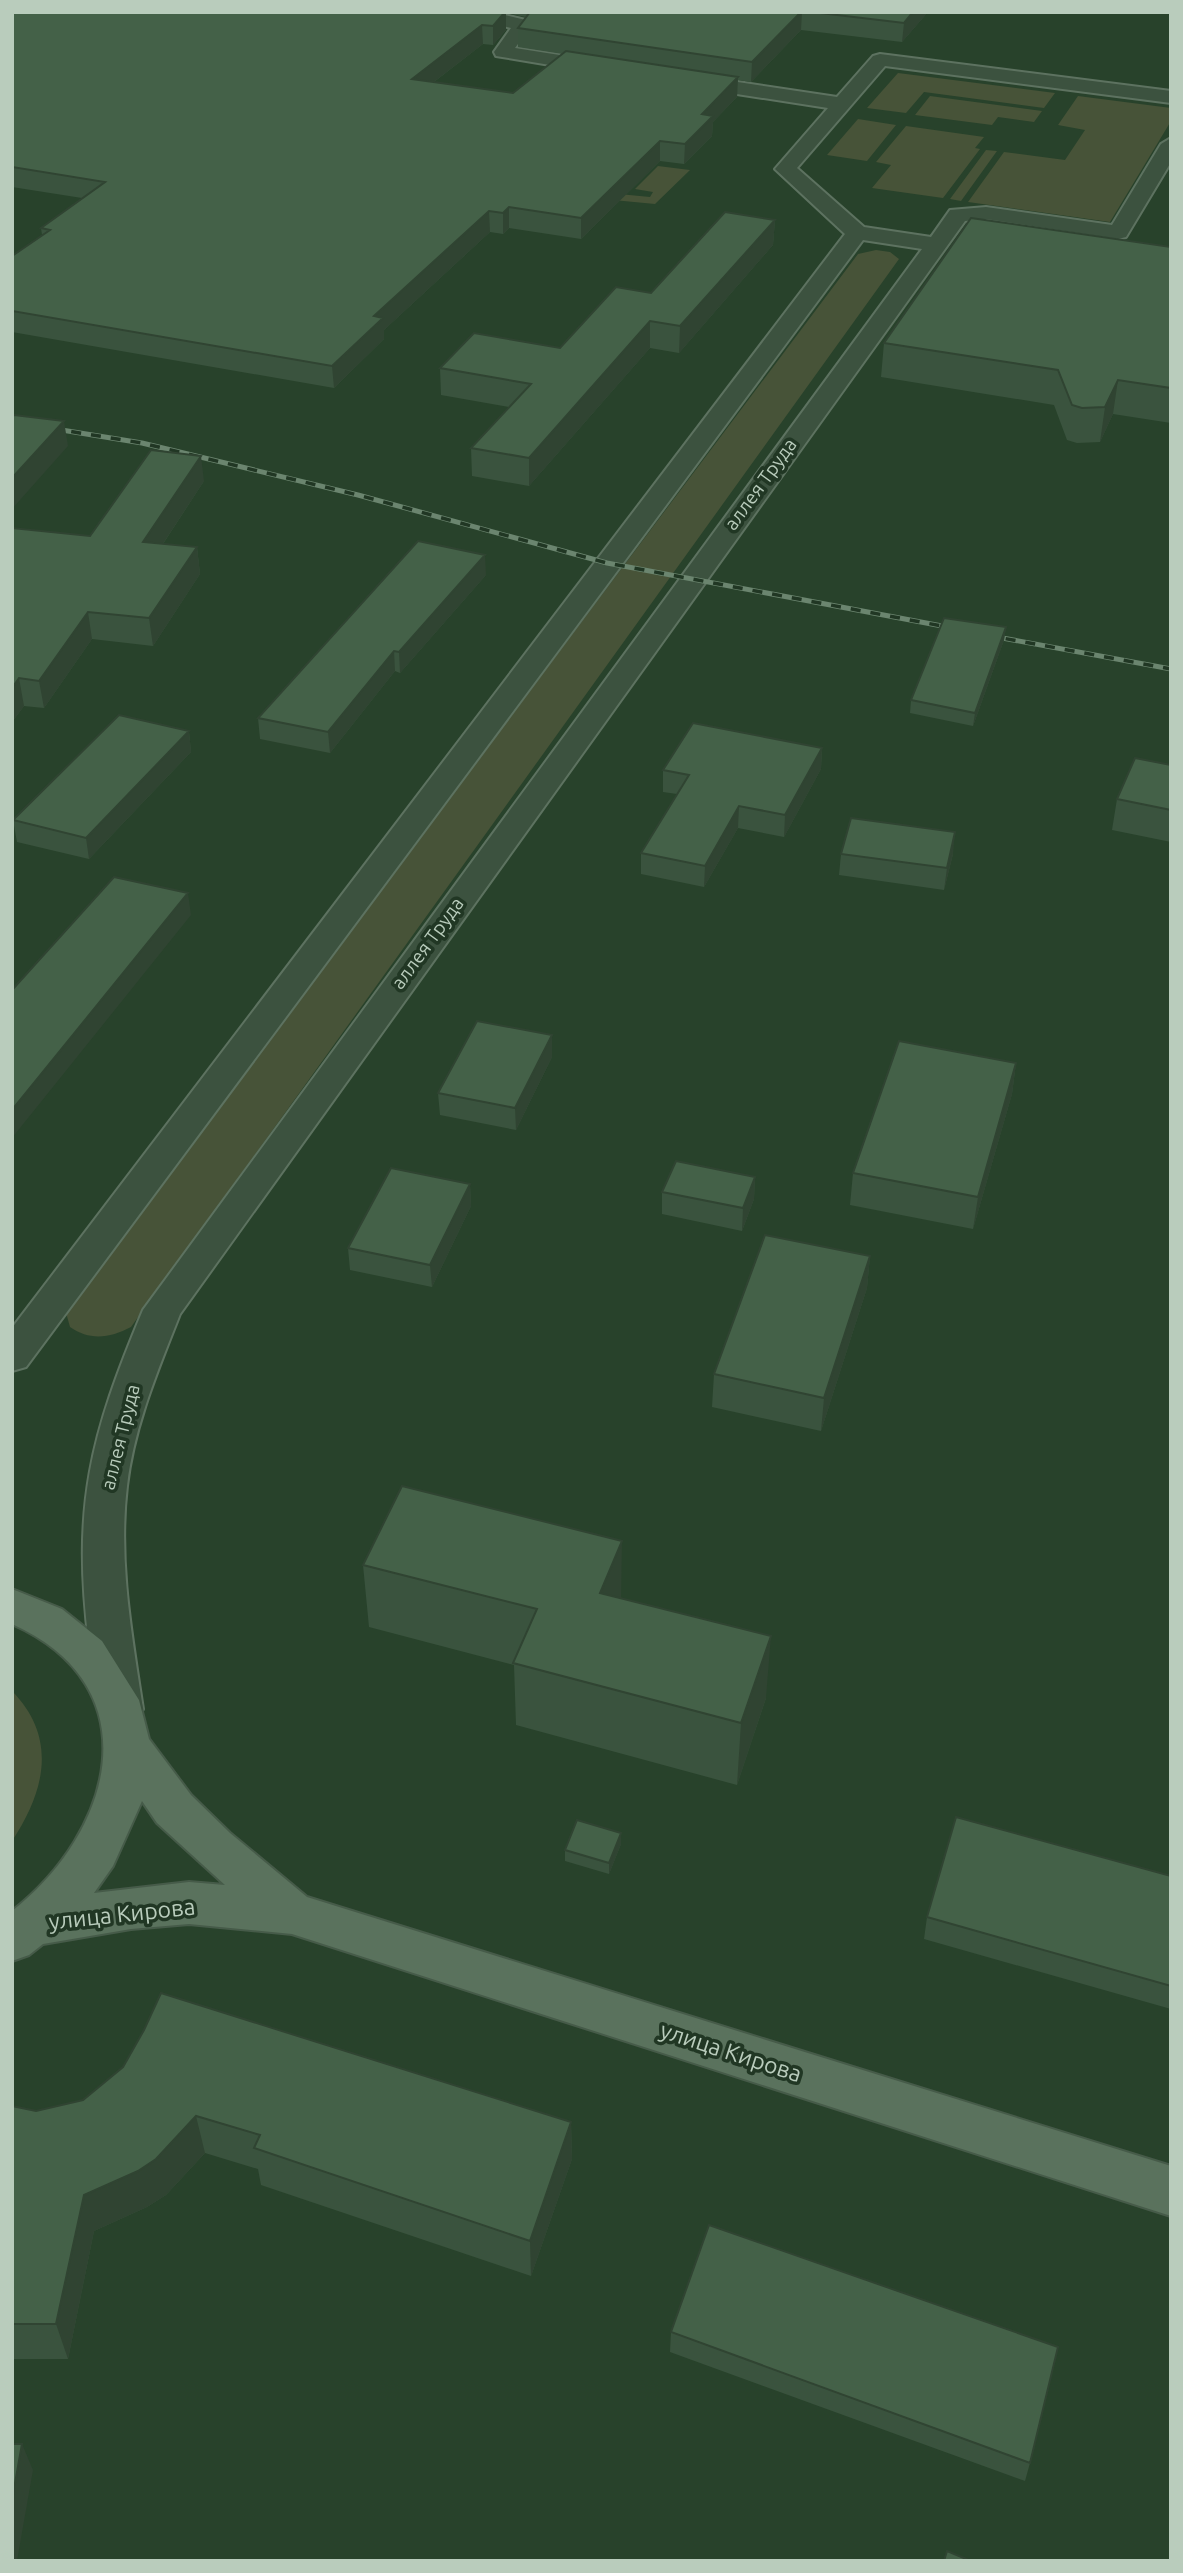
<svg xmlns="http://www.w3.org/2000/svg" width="1183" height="2573" viewBox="0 0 1183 2573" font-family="Ubuntu,sans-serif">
<rect width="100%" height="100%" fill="#28422b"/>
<path fill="#475338" d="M 898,73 L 1055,93 L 1044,108 L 924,92 L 906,113 L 867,108 Z
M 930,96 L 1042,111 L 1034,122 L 998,117 L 992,125 L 915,115 Z
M 1078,96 L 1171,108 L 1171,121 L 1110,222 L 968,202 L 1004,152 L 1065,160 L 1085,130 L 1058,125 Z
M 858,119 L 896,125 L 867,161 L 827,155 Z
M 906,126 L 984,137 L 975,148 L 980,149 L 943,198 L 872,188 L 891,165 L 876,162 Z
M 986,150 L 997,151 L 961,201 L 950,199 Z
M 658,166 L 690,170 L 655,204 L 613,200 L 619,194 L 650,197 L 653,192 L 635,189 Z
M 876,250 L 890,252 L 899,259 L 131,1327 C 110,1338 90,1341 70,1327 L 65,1309 L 858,254 Z
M 12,1691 C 58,1738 45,1791 12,1841 Z"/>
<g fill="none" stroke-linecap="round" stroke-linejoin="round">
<g stroke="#5d7260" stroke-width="4">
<path id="minor" d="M 459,12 L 492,12 L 530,21 L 532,25 L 515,48 L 604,62 L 614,68 L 604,74 L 496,56 L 494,52 L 511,28 L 462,16 Z
M 880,54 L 1171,91 L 1171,103 L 885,66 L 797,168 L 864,227 L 931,237 L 950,210 L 986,207 L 1112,225 L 1161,144 L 1171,138 L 1171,162 L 1126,237 L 1118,239 L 986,219 L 965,221 L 180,1314 C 158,1370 134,1426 127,1486 C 118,1561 132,1636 143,1709 L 136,1722 L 120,1727 L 104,1722 C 92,1699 92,1669 89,1644 C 72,1506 90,1436 143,1310 L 922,249 L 863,240 L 26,1367 L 12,1371 L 12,1328 L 845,234 L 775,169 L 828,108 L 685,86 L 675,80 L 685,74 L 837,97 L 873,56 Z"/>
</g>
<g stroke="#465b49" stroke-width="4">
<path id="major" d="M 12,1589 L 62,1609 L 102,1641 L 139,1700 L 149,1739 L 191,1795 L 230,1833 L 307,1897 L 1171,2166 L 1171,2216 L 292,1934 L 189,1924 L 131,1929 L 43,1944 L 29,1955 L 12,1961 L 12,1911 C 113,1832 153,1687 12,1624 ZM 142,1801 L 157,1823 L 225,1885 L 189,1882 L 94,1893 L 113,1866 Z"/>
</g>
<use href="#minor" fill="#3c523f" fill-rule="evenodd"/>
<use href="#major" fill="#5a725d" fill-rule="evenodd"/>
<g stroke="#6b856f" stroke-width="5">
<path id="rail" d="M 12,422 L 142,443 L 358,495 L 607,563 L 958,629
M 986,635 L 1171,669"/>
</g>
<use href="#rail" stroke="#213724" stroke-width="3.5" stroke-dasharray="10" stroke-linecap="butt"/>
</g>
<path fill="#3a533e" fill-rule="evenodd" d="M 12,12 L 928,12 L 902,42 L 801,30 L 751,82 L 738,80 L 737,97 L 713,122 L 712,136 L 684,164 L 660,161 L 581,239 L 509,228 L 503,234 L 490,232 L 384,330 L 384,339 L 334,388 L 12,332 L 12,256 L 42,235 L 41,228 L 82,198 L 12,187 ZM 506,13 L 526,17 L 518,28 L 518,47 L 563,54 L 513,93 L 434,82 L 483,44 L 493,45 L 506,30 Z
M 775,220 L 773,245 L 679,353 L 650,348 L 529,486 L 472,476 L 471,448 L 509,407 L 441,395 L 440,368 L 560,348 Z
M 1171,247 L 1171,423 L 1113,414 L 1100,442 L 1077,443 L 1067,440 L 1054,405 L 881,377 L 884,343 Z
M 204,481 L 163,544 L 197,547 L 200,574 L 153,646 L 92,639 L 44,708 L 24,706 L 12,722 L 12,528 L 90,536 Z
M 486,575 L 400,673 L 395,671 L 330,753 L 260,739 L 258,718 Z
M 1006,627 L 1004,640 L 973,726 L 910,713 L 911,700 Z
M 189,731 L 191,752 L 89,859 L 17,842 L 13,820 Z
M 822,748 L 821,769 L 784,837 L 738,828 L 704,887 L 641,874 L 641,853 L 677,794 L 663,792 L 663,770 Z
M 1171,765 L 1171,842 L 1112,830 L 1117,799 Z
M 841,854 L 953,854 L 944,890 L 839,875 Z
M 552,1057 L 516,1130 L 440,1115 L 438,1093 Z
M 1016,1063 L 1012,1094 L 973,1229 L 850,1205 L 853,1173 Z
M 755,1177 L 754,1199 L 742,1231 L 662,1214 L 662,1192 Z
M 470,1184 L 471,1206 L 432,1287 L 350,1270 L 348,1248 Z
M 870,1256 L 867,1288 L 821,1431 L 712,1407 L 714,1374 Z
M 363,1565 L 621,1598 L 766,1698 L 737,1785 L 516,1725 L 514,1665 L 369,1627 Z
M 621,1844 L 609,1874 L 565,1861 L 565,1850 Z
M 1171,1876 L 1171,2009 L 924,1939 L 927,1917 Z
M 12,2106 L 36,2111 L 571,2122 L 572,2159 L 531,2276 L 261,2185 L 258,2169 L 205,2153 L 166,2195 L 147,2207 L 94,2231 L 68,2359 L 12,2359 Z
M 671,2332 L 1030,2463 L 1025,2481 L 670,2352 Z"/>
<path fill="#304432" d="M 505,12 L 506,12 L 506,30 L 493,45 L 493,26 Z
M 801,12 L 802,12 L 801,30 L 751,82 L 752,62 Z
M 913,12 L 928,12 L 902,42 L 904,23 Z
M 482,25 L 483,44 L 413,98 L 412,79 Z
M 738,77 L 737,97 L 713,122 L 712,136 L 684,164 L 685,144 L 702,114 Z
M 660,141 L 660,161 L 581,239 L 581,218 Z
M 509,207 L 509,228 L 503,234 L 503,213 Z
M 489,211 L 490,232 L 384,330 L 384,339 L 334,388 L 332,366 L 374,316 Z
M 775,220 L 773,245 L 679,353 L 680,326 Z
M 650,321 L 650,348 L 529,486 L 529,458 Z
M 1118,380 L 1113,414 L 1100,442 L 1105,407 Z
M 64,421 L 68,446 L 12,509 L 12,478 Z
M 201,456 L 204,481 L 147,568 L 143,542 Z
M 197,547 L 200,574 L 153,646 L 149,618 Z
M 485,555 L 486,575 L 400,673 L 399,652 Z
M 88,612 L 92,639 L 44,708 L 39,681 Z
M 1006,627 L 1004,640 L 973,726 L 975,713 Z
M 394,651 L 395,671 L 330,753 L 328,732 Z
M 19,678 L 24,706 L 12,722 L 12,688 Z
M 189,731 L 191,752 L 89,859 L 86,838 Z
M 822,748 L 821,769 L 784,837 L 785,815 Z
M 739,806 L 738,828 L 704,887 L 705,866 Z
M 955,832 L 953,854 L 944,890 L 947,868 Z
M 188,893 L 191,915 L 12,1138 L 12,1110 Z
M 552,1035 L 552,1057 L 516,1130 L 515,1108 Z
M 1016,1063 L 1012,1094 L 973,1229 L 978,1197 Z
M 755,1177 L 754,1199 L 742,1231 L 743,1208 Z
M 470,1184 L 471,1206 L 432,1287 L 430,1265 Z
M 870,1256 L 867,1288 L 821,1431 L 824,1398 Z
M 622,1541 L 621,1604 L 600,1593 Z
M 771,1636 L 766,1698 L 737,1785 L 741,1723 Z
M 621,1833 L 621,1844 L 609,1874 L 609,1863 Z
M 196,2116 L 205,2153 L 166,2195 L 147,2207 L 94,2231 L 68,2359 L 56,2324 L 84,2195 Z
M 571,2122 L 572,2159 L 531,2276 L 530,2241 Z
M 22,2444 L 33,2470 L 17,2561 L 12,2561 L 12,2500 Z"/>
<path fill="#446148" stroke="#304432" stroke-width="2" d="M 12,12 L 505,12 L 493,26 L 482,25 L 412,79 L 513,93 L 566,51 L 738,77 L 702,114 L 713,116 L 685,144 L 660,141 L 581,218 L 509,207 L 503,213 L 489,211 L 374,316 L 383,318 L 332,366 L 12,311 L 12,256 L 50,230 L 41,228 L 105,182 L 12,167 Z
M 530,12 L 801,12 L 752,62 L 518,28 Z
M 812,12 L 913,12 L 904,23 Z
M 725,212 L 775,220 L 680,326 L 650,321 L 529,458 L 471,448 L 531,384 L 440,368 L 474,333 L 560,348 L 616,287 L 651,293 Z
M 971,218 L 1171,247 L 1171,388 L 1118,380 L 1105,407 L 1082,408 L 1072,405 L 1058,370 L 884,343 Z
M 14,415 L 64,421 L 12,478 L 12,417 Z
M 151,450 L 201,456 L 143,542 L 197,547 L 149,618 L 88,612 L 39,681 L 19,678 L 12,688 L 12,528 L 90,536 Z
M 418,541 L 485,555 L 399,652 L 394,651 L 328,732 L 258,718 Z
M 944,618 L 1006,627 L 975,713 L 911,700 Z
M 119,715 L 189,731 L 86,838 L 13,820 Z
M 693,723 L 822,748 L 785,815 L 739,806 L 705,866 L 641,853 L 689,775 L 663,770 Z
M 1135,758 L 1171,765 L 1171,810 L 1117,799 Z
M 851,818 L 955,832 L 947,868 L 841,854 Z
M 114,877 L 188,893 L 12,1110 L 12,990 Z
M 477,1021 L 552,1035 L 515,1108 L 438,1093 Z
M 899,1041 L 1016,1063 L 978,1197 L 853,1173 Z
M 676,1161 L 755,1177 L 743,1208 L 662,1192 Z
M 391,1168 L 470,1184 L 430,1265 L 348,1248 Z
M 765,1235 L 870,1256 L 824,1398 L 714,1374 Z
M 402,1486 L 622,1541 L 600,1593 L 771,1636 L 741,1723 L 513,1663 L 537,1609 L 363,1565 Z
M 956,1817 L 1171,1876 L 1171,1986 L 927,1917 Z
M 577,1820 L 621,1833 L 609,1863 L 565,1850 Z
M 161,1993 L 571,2122 L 530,2241 L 254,2148 L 260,2135 L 196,2116 L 156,2159 L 138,2171 L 84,2195 L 56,2324 L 12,2324 L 12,2106 L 36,2111 L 83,2100 L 123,2067 L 144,2030 Z
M 709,2225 L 1058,2347 L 1030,2463 L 671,2332 Z
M 12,2444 L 22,2444 L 12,2500 Z
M 947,2551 L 971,2561 L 944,2561 Z"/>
<g text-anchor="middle" stroke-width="7" stroke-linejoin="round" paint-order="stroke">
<g font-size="19" fill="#b9ccbc" stroke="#213724">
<text transform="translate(760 484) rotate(-54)" y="7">аллея Труда</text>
<text transform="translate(427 943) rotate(-54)" y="7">аллея Труда</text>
<text transform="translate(120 1437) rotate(-76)" y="7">аллея Труда</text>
</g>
<g font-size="23" fill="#b9ccbc" stroke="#213724">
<text transform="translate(122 1914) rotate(-6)" y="8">улица Кирова</text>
<text transform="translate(731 2052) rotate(18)" y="8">улица Кирова</text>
</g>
</g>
<rect width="1183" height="2573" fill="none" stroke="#b9ccbc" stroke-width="28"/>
</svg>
